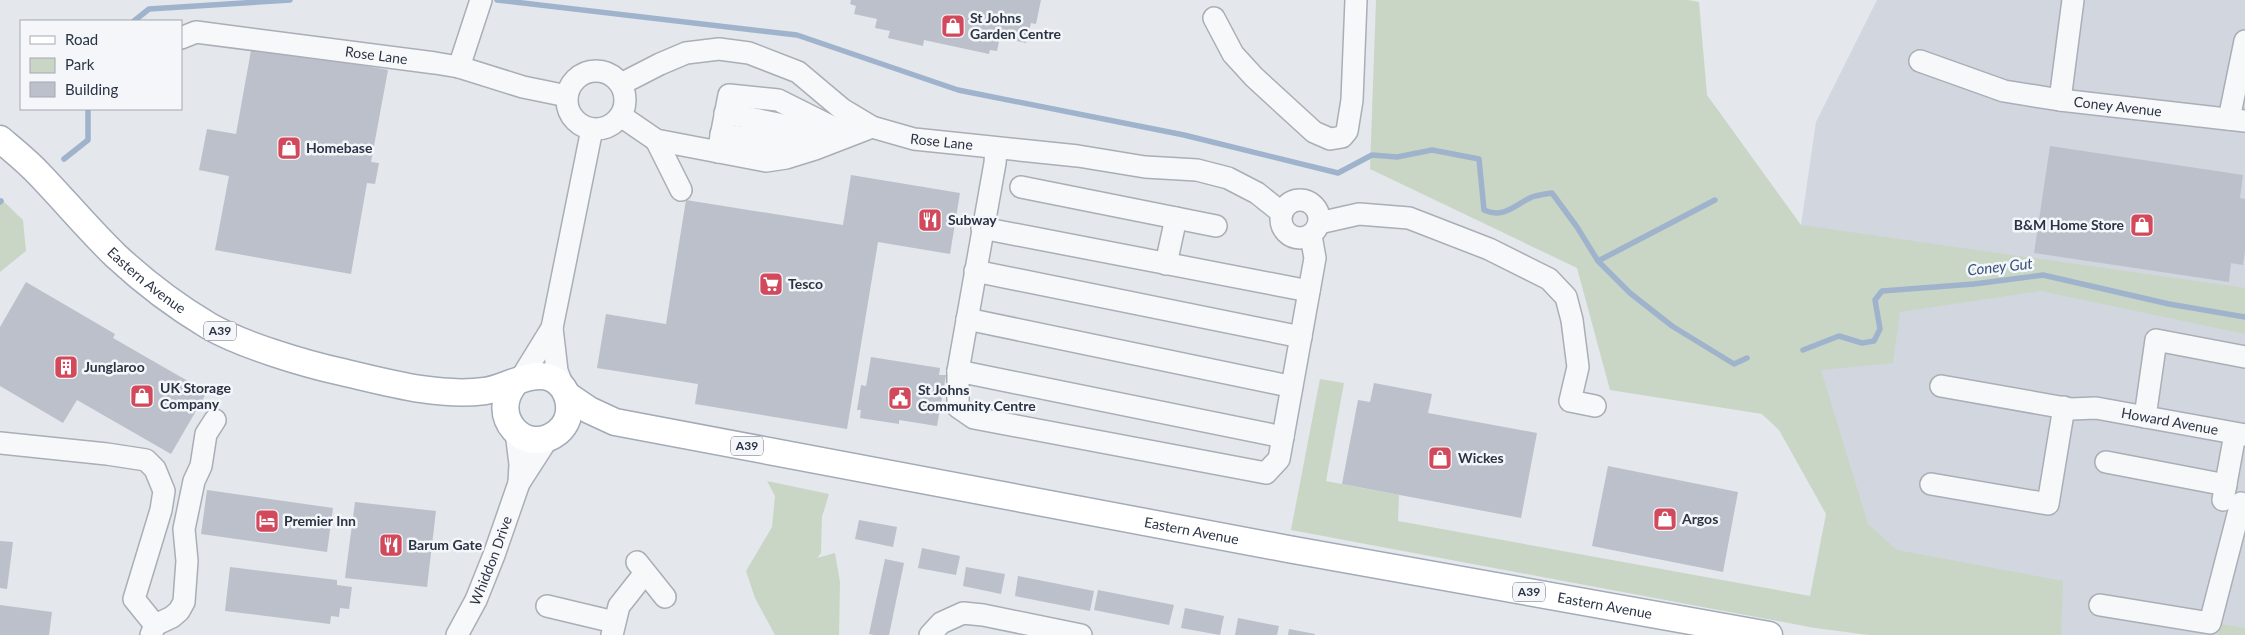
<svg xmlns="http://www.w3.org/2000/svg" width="2245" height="635" viewBox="0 0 2245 635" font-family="Lato,sans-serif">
<rect width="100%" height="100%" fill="#e4e7ec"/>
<path fill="#d2d6de" d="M 1877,0 L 2245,0 L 2245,635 L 2009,635 L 1937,588 L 1868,524 L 1811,406 L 1801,225 L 1816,122 Z"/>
<path fill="#c9d6c5" d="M 1376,0 L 1688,0 L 1699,2 L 1707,95 L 1801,225 L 2245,288 L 2245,334 L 2041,291 L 1900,312 L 1893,363 L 1821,370 L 1868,524 L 1897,550 L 2063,581 L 2061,635 L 1869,635 L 1815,628 L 1291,530 L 1320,379 L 1344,383 L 1326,481 L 1399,495 L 1398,521 L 1810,596 L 1826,514 L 1779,430 L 1762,414 L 1610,390 L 1577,268 L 1370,169 Z
M 0,198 L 23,220 L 26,251 L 0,272 Z
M 767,481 L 829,494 L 822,517 L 821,553 L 817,558 L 835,553 L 840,582 L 839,635 L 775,635 L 755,598 L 746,571 L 772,527 L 775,496 Z
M 2221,624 L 2245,628 L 2245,635 L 2217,635 Z"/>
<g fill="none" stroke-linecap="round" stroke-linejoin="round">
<path stroke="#9fb4cc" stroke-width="5.5" d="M 497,0 L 797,35 L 958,90 L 1184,135 L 1338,173 L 1372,155 L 1397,157 L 1432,150 L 1479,159 L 1484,210 C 1504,219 1514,205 1532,197 C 1538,195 1545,194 1552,193 L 1577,227 L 1598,261 L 1630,293 L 1672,326 L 1734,364 L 1747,358
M 134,21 L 149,9 L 290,0
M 64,159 L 88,140 L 88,109
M 0,202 L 1,201
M 1598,261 L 1715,200
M 1803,350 L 1839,336 L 1862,343 L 1874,341 L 1880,329 L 1875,300 L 1882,291 L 1974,284 L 2043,275 L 2169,304 L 2245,317"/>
</g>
<path fill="#bbc0ca" d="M 851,0 L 1041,0 L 1036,24 L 1031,23 L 1026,43 L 1000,37 L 997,51 L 990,50 L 989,54 L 924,40 L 923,46 L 888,38 L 890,31 L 875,28 L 877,19 L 854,14 L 856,6 L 850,4 Z
M 252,45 L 388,70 L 371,162 L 379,163 L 375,184 L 367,183 L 351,274 L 215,250 L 229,176 L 199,170 L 207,129 L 236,134 Z
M 2050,146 L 2243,175 L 2240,198 L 2245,199 L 2245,251 L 2243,265 L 2231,263 L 2229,282 L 2034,253 Z
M 851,175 L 960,193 L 950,254 L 878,242 L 847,429 L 695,404 L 698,384 L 597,368 L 606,314 L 666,324 L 686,200 L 843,225 Z
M 26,282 L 115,334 L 113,338 L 207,392 L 171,454 L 77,400 L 63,423 L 0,386 L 0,327 Z
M 871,357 L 940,368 L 939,375 L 946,375 L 937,426 L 899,420 L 899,424 L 860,418 L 861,410 L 857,410 L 861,385 L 866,386 Z
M 1374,383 L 1432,394 L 1428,413 L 1537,433 L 1521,518 L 1342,484 L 1358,400 L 1370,402 Z
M 1608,466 L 1738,492 L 1723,572 L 1592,546 Z
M 207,490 L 333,508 L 327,552 L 201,534 Z
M 355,502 L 436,511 L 427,587 L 345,578 Z
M 859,520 L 897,527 L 893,547 L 855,539 Z
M 0,541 L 13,542 L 7,589 L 0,588 Z
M 922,548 L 960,556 L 956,575 L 918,568 Z
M 885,559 L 904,563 L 889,635 L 874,635 L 869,634 Z
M 230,567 L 337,580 L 337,585 L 352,587 L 349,609 L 340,608 L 339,617 L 331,616 L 330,624 L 225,611 Z
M 966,567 L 1005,574 L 1001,594 L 963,586 Z
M 1018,576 L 1094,591 L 1090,611 L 1015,596 Z
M 1098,590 L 1174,605 L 1169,625 L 1094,610 Z
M 0,605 L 52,612 L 49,635 L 0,635 Z
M 1185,608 L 1224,616 L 1220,635 L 1181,628 Z
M 1238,618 L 1279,626 L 1277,635 L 1235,635 Z
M 1289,629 L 1315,634 L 1315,635 L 1288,635 Z"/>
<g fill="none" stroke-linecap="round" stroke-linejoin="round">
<g stroke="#a9aeb7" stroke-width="24">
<g id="minor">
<path id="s1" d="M 2073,0 L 2060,100 L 2245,121"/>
<path d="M 1214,18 L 1233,54 L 1254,77 L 1314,132 L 1330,139 L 1342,137 L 1347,131 L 1352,100 L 1356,0"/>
<path id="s2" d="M 181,38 L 196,32 L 435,63 L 459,67 L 523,87 L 567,96"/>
<path d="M 1920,61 L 2004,91 L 2060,100"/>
<path d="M 459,67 L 481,0"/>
<circle cx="596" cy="100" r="29"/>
<path id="s3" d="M 621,84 L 660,64 L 686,53 L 719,49 L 749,53 L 798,72 L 842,109 L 872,127 L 914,139 L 1078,156 L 1145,167 L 1197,170 L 1228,178 L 1257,193 L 1282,213"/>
<path d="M 725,113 L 832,135"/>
<path d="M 621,116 L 656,140 L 766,161 L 786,158 L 815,149 L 872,127"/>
<path d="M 2229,119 L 2245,41"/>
<path d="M 721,134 L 809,148"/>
<path d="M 656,140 L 681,190"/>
<path d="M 996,148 L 995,163 L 958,371 L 958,407 L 974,418 L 1266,473 L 1279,459 L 1315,258 L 1311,236"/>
<path d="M 718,152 L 729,95 L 778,100 L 848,135"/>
<path d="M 1021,187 L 1216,226"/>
<circle cx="1300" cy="219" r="19"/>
<path d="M 1319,223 L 1359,214 L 1409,218 L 1489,249 L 1549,279 L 1566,297 L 1572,320 L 1578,367 L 1570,401 L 1595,406"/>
<path d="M 982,228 L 1309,291"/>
<path d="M 1166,264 L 1176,218"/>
<path d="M 975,271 L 1301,337"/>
<path d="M 967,319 L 1284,385 L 1292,385"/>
<path d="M 958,371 L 1283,437"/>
<path d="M 520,380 L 552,328"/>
<path id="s4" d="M 1941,386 L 2071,409 L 2096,408 L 2245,435"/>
<path d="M 563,387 L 557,371 L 552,328 L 592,129"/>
<path d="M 2145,417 L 2156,340 L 2245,357"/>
<path d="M 516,432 L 520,464 L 519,483"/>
<path d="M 0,443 L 107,454 L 146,460 L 155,469 L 164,491 L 161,510 L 134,599 L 155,625"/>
<path d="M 2106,462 L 2226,485"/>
<path d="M 1931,484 L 2048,504 L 2064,407"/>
<path d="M 2223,500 L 2235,434"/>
<path d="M 637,562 L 665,597"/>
<path d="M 2100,605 L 2210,623 L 2241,503"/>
<path d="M 547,606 L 614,622"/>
<path d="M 151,635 L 155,625 L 172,617 L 179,611 L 184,602 L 187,561 L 184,529 L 194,481 L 201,466 L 206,434 L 215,420"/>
<path id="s5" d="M 457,635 L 476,600 L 494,555 L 519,483 L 548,438"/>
<path d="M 612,635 L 619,606 L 645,573"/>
<path d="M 930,635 L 941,623 L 963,613 L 983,615 L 1081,635"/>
</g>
</g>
<g stroke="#a3abb8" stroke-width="29">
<g id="major">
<path id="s6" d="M 0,139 C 13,150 27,161 39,174 C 65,201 89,230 116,256 C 144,282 177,307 209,326 C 242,345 305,364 342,372 C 389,383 438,397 485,391 C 506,388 531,370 551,378 C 571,387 576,417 558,432 C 526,458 487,416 515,383"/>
<path id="s7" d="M 567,395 L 589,410 L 615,422 L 1288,549 L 1769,635"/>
</g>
</g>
<use href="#minor" stroke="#f7f8fa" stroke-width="21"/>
<use href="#major" stroke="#fff" stroke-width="26"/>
</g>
<defs>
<g id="shop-square" transform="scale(1.25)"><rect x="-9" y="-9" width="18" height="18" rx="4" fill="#d1495b" stroke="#f4f6f9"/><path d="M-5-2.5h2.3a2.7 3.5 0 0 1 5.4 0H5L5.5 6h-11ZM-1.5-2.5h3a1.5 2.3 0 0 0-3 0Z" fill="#fff"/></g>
<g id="restaurant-square" transform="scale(1.25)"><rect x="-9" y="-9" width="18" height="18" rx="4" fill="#d1495b" stroke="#f4f6f9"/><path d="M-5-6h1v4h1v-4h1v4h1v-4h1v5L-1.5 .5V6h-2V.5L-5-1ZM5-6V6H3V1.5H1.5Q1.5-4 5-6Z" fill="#fff"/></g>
<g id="supermarket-square" transform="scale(1.25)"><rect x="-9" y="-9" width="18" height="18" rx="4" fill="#d1495b" stroke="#f4f6f9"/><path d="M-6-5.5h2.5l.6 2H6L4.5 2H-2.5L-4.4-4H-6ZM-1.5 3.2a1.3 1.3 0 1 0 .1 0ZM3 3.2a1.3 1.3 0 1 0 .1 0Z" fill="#fff"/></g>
<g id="building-square" transform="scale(1.25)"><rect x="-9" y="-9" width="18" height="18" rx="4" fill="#d1495b" stroke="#f4f6f9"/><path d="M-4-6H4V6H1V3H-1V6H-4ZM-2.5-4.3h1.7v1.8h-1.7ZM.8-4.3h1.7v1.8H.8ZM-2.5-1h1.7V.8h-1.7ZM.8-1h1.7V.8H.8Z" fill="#fff"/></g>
<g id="civic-square" transform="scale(1.25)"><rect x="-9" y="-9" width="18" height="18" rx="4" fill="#d1495b" stroke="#f4f6f9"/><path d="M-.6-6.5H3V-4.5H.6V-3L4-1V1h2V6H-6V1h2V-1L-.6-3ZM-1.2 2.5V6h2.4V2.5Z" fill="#fff"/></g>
<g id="hotel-square" transform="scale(1.25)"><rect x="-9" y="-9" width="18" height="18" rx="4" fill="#d1495b" stroke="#f4f6f9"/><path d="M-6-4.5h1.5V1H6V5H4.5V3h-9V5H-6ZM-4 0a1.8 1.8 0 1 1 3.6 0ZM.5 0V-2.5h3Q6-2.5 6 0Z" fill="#fff"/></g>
</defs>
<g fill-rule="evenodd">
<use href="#shop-square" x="953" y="26"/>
<use href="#shop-square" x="289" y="148"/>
<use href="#restaurant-square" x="930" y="220"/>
<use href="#shop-square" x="2142" y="225"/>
<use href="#supermarket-square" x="771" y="284"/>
<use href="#building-square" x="66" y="367"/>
<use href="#shop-square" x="142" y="396"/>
<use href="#civic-square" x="900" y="398"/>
<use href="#shop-square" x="1440" y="458"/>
<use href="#shop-square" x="1665" y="519"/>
<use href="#hotel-square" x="267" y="521"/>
<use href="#restaurant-square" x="391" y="545"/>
</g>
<g text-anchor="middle" stroke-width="5" stroke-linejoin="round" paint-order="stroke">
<g fill="#f4f6f9" stroke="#676e7b" stroke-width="1">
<rect x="204" y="321.5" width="32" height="19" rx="4"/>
<rect x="731" y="436.5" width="32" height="19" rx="4"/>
<rect x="1513" y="582.5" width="32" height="19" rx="4"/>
</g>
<g font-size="12" font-weight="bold" fill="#2b3445">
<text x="220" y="335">A39</text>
<text x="747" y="450">A39</text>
<text x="1529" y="596">A39</text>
</g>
<g font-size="14" font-weight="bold" fill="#2b3445" stroke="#f4f6f9" text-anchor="start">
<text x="970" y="23">St Johns<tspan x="970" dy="16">Garden Centre</tspan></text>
<text x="306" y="153">Homebase</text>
<text x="948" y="225">Subway</text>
<text x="2124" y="230" text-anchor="end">B&amp;M Home Store</text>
<text x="788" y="289">Tesco</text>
<text x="84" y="372">Junglaroo</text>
<text x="160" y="393">UK Storage<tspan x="160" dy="16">Company</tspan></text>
<text x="918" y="395">St Johns<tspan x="918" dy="16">Community Centre</tspan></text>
<text x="1458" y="463">Wickes</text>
<text x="1682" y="524">Argos</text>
<text x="284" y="526">Premier Inn</text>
<text x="408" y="550">Barum Gate</text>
</g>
<g font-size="14" fill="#2b3445" stroke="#f4f6f9">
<text dy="5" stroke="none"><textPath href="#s2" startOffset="198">Rose Lane</textPath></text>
<text dy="5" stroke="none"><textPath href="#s1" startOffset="159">Coney Avenue</textPath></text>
<text dy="5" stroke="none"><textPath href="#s3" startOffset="352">Rose Lane</textPath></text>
<text dy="5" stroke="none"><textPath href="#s6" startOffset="204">Eastern Avenue</textPath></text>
<text dy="5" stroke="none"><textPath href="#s4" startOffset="232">Howard Avenue</textPath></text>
<text dy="5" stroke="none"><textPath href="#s7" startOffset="642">Eastern Avenue</textPath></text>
<text dy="5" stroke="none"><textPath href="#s5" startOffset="82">Whiddon Drive</textPath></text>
<text dy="5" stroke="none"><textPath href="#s7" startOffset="1062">Eastern Avenue</textPath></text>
</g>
<g font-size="15" font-style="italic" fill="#34527a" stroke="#f4f6f9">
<text transform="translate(2000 267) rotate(-6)" y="5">Coney Gut</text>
</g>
</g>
<rect x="20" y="20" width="162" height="90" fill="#f4f6f9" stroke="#a4a8b1"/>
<rect x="30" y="36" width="25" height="8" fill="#ffffff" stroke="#a4a8b1"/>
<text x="65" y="45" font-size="15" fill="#2b3445">Road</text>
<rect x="30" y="58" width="25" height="15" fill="#c9d6c5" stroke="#a4a8b1"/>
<text x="65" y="70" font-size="15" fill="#2b3445">Park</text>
<rect x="30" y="82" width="25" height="15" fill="#bbc0ca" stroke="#a4a8b1"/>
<text x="65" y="95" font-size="15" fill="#2b3445">Building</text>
</svg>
